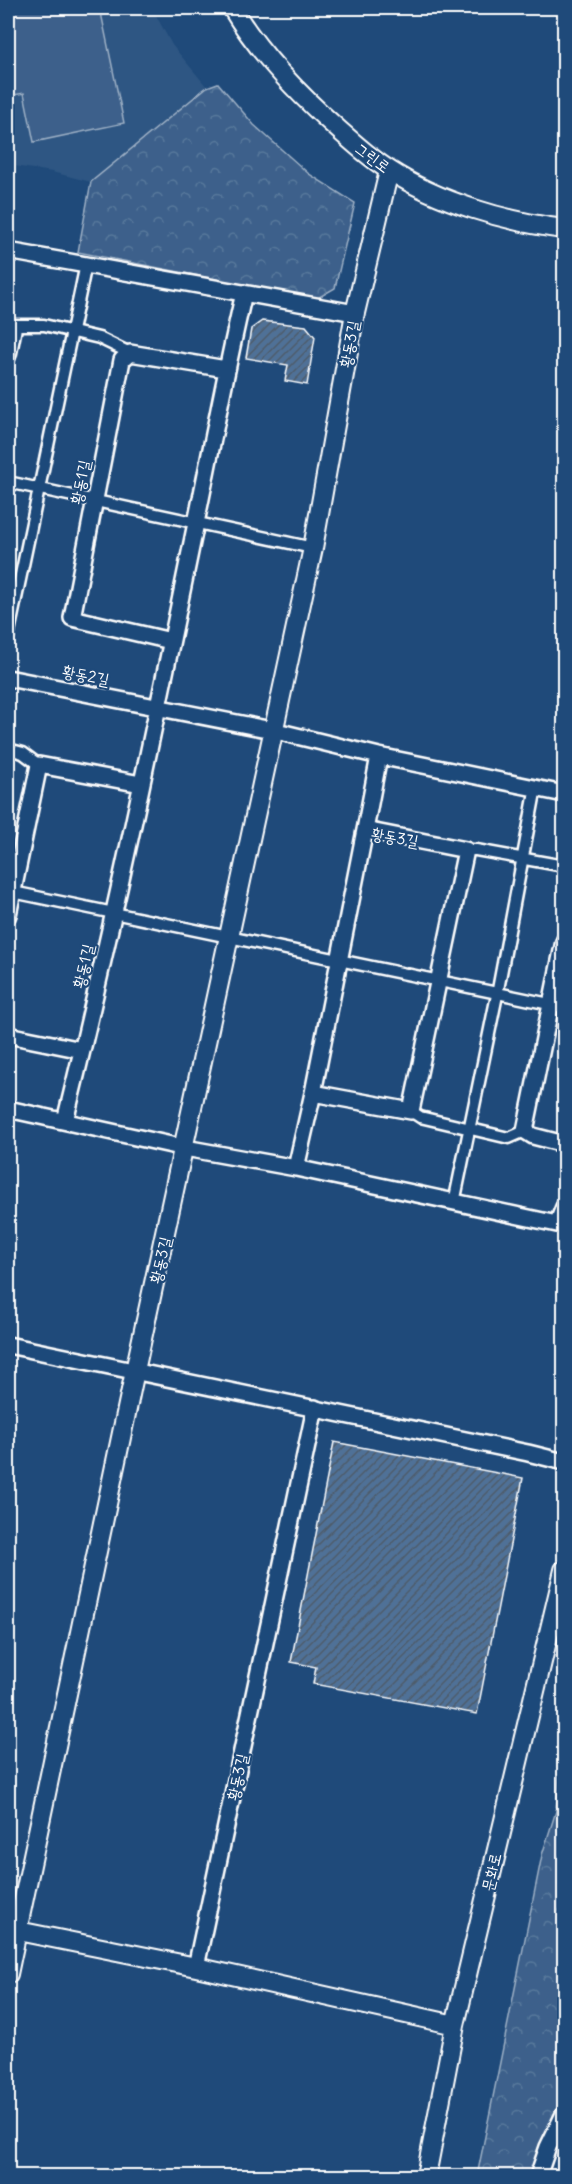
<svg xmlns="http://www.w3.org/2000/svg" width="572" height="2184" viewBox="0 0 572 2184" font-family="Delius,'Poor Story',sans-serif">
<defs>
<pattern id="park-crowns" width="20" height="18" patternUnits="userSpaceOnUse" patternTransform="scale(1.5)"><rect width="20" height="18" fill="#3c618b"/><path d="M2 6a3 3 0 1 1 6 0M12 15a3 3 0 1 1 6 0" fill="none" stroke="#59799c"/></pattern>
<pattern id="building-hatch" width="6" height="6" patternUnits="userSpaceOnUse" patternTransform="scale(1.5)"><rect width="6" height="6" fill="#507197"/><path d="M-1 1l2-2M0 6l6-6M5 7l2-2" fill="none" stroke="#4e5b6a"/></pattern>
</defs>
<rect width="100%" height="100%" fill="#1f4a7a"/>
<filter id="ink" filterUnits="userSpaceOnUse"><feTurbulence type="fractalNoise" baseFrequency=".0167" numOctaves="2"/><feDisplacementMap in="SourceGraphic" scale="12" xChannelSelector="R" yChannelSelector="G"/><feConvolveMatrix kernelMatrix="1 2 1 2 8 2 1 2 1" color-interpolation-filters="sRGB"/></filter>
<g filter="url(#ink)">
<path fill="#2e5683" d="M 8,8 L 152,8 L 172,45 L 207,87 L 91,182 L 52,172 L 8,165 Z"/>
<path fill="url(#park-crowns)" stroke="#9eb0c5" stroke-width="1.5" d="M 218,83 L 254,125 L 309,174 L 355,203 L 335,288 L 316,299 L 78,252 L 91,182 L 207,87 Z
M 564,1736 L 564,2094 L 534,2176 L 477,2176 L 542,1855 L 556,1811 L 561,1747 Z"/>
<path fill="#3c618b" stroke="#9eb0c5" stroke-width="1.5" d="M 8,8 L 100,8 L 124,123 L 34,142 L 24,93 L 8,96 Z"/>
<path fill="url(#building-hatch)" stroke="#fff" stroke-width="1.5" d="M 262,321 L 306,326 L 315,337 L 307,385 L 285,381 L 288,365 L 246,358 L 251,329 Z
M 334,1442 L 523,1478 L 477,1714 L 313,1684 L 316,1667 L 291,1662 Z"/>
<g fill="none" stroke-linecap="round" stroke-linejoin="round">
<g stroke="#fff" stroke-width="15">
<path id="pedestrian" d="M 8,325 L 44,325 L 99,338 L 130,353
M 8,482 L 313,548
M 8,637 L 86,264
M 8,749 L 23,753 L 39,765
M 466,850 L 476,850 L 564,866
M 8,891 L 564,1007
M 411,1111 L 420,1117 L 509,1138 L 525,1131
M 454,1203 L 497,995 L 536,787"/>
</g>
<g stroke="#fff" stroke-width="20">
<path id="minor" d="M 8,251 L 355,313
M 8,325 L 13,330 L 8,355
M 171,641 L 72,618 L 122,360 L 130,353 L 226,369
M 8,678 L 272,730 L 379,756 L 564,794
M 365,830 L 379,756
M 8,915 L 39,765 L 141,784
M 564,941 L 525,1131 L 533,1136 L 564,1144
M 8,1035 L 82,1050
M 8,1109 L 185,1148 L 296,1168 L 313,1093 L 365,830 L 466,850 L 411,1111 L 313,1093
M 65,1121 C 114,923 155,723 196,523 C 212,446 226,369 244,293
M 296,1168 L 557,1224 L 564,1207
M 8,1345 L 528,1453 L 564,1462
M 196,1967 L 315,1408
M 538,2176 L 548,2147 L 564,2114"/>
</g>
<g stroke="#fff" stroke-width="22">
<path id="tertiary" d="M 232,8 C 260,55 298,94 339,130 C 355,144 371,159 389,170 C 438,202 507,222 564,229
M 8,1929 L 196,1967 L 455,2025
M 8,1974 L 135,1371 L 313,548 L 355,313 L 389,171
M 426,2176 L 455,2025 L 564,1570"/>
</g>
<use href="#pedestrian" stroke="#1f4a7a" stroke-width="10"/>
<use href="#minor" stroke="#1f4a7a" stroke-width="15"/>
<use href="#tertiary" stroke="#1f4a7a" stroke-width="18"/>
</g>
</g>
<g text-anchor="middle" stroke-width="4.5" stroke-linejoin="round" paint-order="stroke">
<g font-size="16" fill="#fff" stroke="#1f4a7a">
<text transform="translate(373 157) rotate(37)" y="6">그린로</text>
<text transform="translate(349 344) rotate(-80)" y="6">황동3길</text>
<text transform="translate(80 482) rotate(-79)" y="6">황동1길</text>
<text transform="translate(86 675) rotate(11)" y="6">황동2길</text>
<text transform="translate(395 837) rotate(10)" y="6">황동3길</text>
<text transform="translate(83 966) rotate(-77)" y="6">황동1길</text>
<text transform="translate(160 1260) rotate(-77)" y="6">황동3길</text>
<text transform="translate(237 1777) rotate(-78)" y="6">황동3길</text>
<text transform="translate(491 1872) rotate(-77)" y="6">문화로</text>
</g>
</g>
<rect width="572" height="2184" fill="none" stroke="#1f4a7a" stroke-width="30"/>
<rect x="15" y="15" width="542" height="2154" fill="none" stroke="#fff" stroke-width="2" filter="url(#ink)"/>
</svg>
